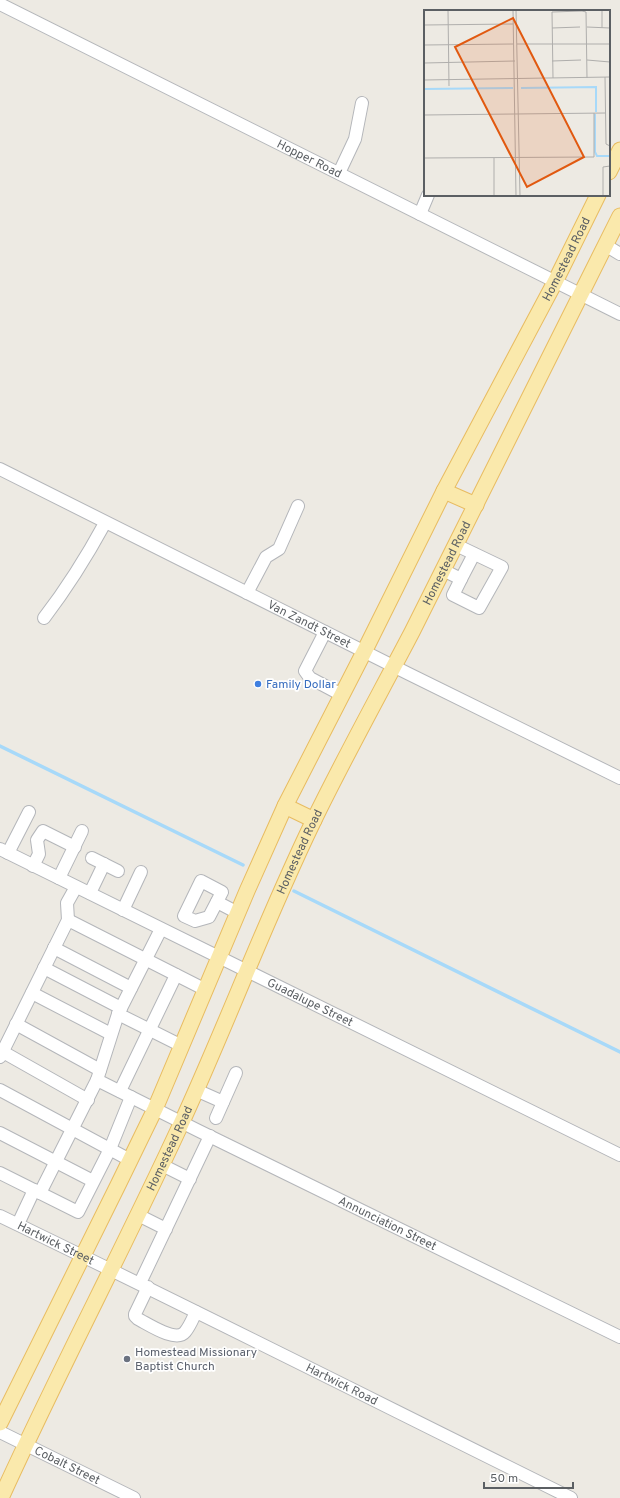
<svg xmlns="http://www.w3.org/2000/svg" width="620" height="1498" viewBox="0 0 620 1498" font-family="Overpass,sans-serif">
<rect width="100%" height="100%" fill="#edeae3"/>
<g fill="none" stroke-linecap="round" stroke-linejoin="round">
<path stroke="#a7d9f9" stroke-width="3.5" d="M 0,746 L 243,865
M 294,891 L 620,1052"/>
<g stroke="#b4b6ba" stroke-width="14">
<g id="minor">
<path id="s1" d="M 0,4 L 620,314"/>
<path d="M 339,173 L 355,139 L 362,103"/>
<path d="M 420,214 L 428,195"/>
<path d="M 605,245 L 620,254"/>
<path id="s2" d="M 0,469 L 407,673 L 620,778"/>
<path d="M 443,570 L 461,579 L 453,595 L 479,608 L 502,567 L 456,545"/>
<path d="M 461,579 L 474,554"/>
<path d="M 247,593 L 266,557 L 279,549 L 298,506"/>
<path d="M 44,618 C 67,588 87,556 105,523"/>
<path d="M 325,632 L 305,671 L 310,678 L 342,695"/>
<path id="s3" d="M 0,849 L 620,1155"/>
<path d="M 8,853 L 29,812"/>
<path d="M 92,858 L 118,871"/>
<path d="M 33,866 L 39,854 L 37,840 L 43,831 L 75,847"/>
<path d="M 59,878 L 82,831"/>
<path d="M 201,881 L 222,892 L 209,917 L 195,921 L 184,916 Z"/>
<path d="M 90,893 L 104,864"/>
<path d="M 217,902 L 238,913"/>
<path d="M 123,910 L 141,872"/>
<path d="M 68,920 L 67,903 L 76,887"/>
<path d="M 54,948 L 131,988"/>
<path d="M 44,968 L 121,1008"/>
<path d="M 32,993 L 111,1034"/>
<path d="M 118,1014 L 182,1046"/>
<path d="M 16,1024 L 100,1070"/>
<path d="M 3,1052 L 88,1100"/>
<path d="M 0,1057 L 68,920 L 206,990"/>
<path id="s4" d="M 97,1080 L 199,1131 L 620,1337"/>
<path d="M 0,1090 L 130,1160"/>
<path d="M 196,1090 L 223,1102"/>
<path d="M 120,1091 L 176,975"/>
<path d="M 216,1118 L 236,1073"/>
<path d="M 0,1133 L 93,1181"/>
<path d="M 162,1165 L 190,1179"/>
<path d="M 0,1173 L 78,1212 L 110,1149 L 131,1097"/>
<path d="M 40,1193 L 97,1080 L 118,1014 L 161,929"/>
<path d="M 138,1215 L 166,1229"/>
<path id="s5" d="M 0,1216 C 191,1308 381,1404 571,1498"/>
<path d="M 18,1224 L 34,1190"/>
<path d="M 140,1283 L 210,1136"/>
<path d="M 148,1287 L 135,1314 L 135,1316 L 138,1319 C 148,1324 176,1343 185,1332 C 190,1326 193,1318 196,1312"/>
<path id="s6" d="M 0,1432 L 134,1498"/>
</g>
</g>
<g stroke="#e8bc61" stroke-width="17">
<g id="major">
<path d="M 609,172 L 620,150"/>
<path d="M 444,491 L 476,505"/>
<path d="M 285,806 L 314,820"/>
<path id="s7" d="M 0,1423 L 119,1183 L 155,1109 L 247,891 L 285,806 L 364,652 L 444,491 L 555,282 L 598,195"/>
<path id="s8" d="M 1,1498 C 58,1372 123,1250 181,1124 C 227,1024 265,921 313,822 C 344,758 379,695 412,632 C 482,493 550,354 620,216"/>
</g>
</g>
<use href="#minor" stroke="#fff" stroke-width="12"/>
<use href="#major" stroke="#fae9ac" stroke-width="15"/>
</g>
<circle fill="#3f7fe0" stroke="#fff" stroke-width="1.5" cx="258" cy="684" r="4"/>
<circle fill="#6b7280" stroke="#fff" stroke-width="1.5" cx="127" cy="1359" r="4"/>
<g text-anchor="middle" stroke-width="3.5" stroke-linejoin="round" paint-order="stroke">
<g font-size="12" fill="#5b5f63" stroke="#fff">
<text dy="4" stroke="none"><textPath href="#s1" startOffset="346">Hopper Road</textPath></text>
<text dy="4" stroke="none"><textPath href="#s7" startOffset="1295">Homestead Road</textPath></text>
<text dy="4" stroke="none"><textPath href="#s8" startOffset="1036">Homestead Road</textPath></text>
<text dy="4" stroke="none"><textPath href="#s2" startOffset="346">Van Zandt Street</textPath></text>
<text dy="4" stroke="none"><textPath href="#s8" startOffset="712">Homestead Road</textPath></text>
<text dy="4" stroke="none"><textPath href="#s3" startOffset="346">Guadalupe Street</textPath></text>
<text dy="4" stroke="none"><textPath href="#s8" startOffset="388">Homestead Road</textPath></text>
<text dy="4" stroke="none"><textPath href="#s4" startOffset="324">Annunciation Street</textPath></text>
<text dy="4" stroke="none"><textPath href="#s5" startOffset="62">Hartwick Street</textPath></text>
<text dy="4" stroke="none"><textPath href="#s5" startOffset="381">Hartwick Road</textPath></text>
<text dy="4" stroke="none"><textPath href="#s6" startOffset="75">Cobalt Street</textPath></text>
</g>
<g font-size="12" fill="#366cbe" stroke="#fff" text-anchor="start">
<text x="266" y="688">Family Dollar</text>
</g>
<g font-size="12" fill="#5b616d" stroke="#fff" text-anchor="start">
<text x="135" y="1356">Homestead Missionary<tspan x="135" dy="14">Baptist Church</tspan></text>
</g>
</g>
<g transform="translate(424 10)">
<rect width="186" height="186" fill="#edeae3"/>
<path fill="none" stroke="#a7d9f9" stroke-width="2" d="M 97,78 L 172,77 L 172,102M 0,79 L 89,78M 171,104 L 171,142 L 173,146 L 186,146"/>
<path fill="none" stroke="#afaeac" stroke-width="1" d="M 24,0 L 25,76M 89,0 L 92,186M 92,0 L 96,186M 178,0 L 178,18M 0,15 L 89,14M 163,17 L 186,18M 128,18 L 156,17M 93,34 L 186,34M 0,35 L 89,34M 163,50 L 186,52M 128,51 L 157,50M 0,53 L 91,51M 181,67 L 182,134 L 186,136M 129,68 L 128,2 L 158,1 L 162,2 L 163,68M 0,70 L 186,67M 0,105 L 182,103M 0,148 L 170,147 L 170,103M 70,148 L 70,186M 179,186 L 179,157 L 186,156"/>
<path fill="#e15910" fill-opacity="0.15" stroke="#e15910" stroke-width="2" d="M 89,8 L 160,147 L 103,177 L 31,37 Z"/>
<rect width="186" height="186" fill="none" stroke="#5b5f63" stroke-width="2"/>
</g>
<path d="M484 1482v6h89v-6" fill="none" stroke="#5b5f63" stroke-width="2"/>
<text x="490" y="1482" font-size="12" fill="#5b5f63" stroke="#ffffff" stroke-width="3" paint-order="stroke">50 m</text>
</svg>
